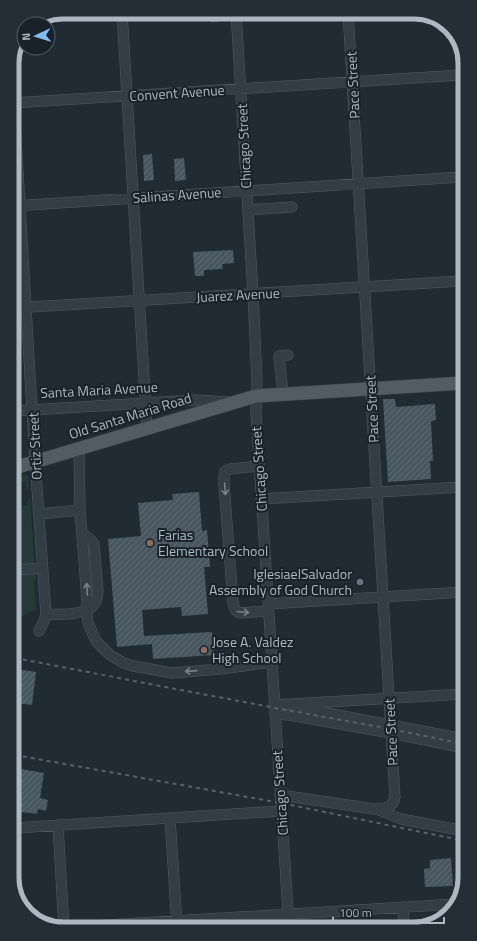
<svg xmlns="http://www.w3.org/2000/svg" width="477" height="941" viewBox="0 0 477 941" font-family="'Titillium Web',sans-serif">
<defs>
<pattern id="building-hatch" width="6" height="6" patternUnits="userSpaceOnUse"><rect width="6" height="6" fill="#485660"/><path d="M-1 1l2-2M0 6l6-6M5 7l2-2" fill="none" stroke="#606c75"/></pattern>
</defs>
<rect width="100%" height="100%" fill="#202b34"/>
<path fill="#253a38" d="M 24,475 L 28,476 L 29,489 L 26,490 L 26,482 L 14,482 L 14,478 Z
M 28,498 L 30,498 L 36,580 L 34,581 L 36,610 C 20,614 19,620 15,634 L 14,506 L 28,506 Z"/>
<path fill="url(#building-hatch)" d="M 209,12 L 218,12 L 219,22 L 210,22 Z
M 152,154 L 154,180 L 144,181 L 143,155 Z
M 184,158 L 186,180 L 175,181 L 174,159 Z
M 233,250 L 234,263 L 222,264 L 223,269 L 204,270 L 204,276 L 195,276 L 193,252 Z
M 383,399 L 395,399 L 396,407 L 435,404 L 436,420 L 431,421 L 433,461 L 430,461 L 431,479 L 388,482 Z
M 199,492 L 202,531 L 207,530 L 210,567 L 204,567 L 208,614 L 182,616 L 181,607 L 142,610 L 144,636 L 212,632 L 214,655 L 153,659 L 152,644 L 117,647 L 108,539 L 141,536 L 138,503 L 173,500 L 172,494 Z
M 15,669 L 36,672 L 32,705 L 15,703 Z
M 15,768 L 44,773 L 40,798 L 48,800 L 46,811 L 38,809 L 37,814 L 15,811 Z
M 451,858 L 453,886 L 425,887 L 424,869 L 430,868 L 430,860 Z"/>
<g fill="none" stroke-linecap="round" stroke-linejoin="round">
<g stroke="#515b63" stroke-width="11">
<path id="minor" d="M 122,12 L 147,428
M 236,12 L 253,294 L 257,381 L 256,413 L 289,927
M 12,69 L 35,461 L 46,615 L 44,621 L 39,631
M 12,103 L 461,75
M 13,206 L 462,177
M 248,210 L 292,207
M 13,308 L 462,281
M 283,394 L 279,356 L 288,355
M 14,411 L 196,400 L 229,402
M 79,448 L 80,510 L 87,601 L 87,614 L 88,623 L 96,641 L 110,655 L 124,663 L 133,666 L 172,673 L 221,669 L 272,662
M 259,466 L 230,469 L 225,471 L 224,475 L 224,484 L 233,602 C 234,608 235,611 240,613 L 268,611
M 261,499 L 463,487
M 39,514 L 80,510
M 14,570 L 43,568
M 268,604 L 464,592
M 46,615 C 54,614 61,614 69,614 C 86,612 97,610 98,591 L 94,544 L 91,540 L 82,533
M 274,705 L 464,694
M 302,706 L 306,709 L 464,739
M 275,714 L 289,715 L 391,733 L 464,748
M 280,795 L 374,809 C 384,808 393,809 395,797 L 348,12
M 376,809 L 401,819 L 465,831
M 170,818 L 177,926
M 58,825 L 64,929
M 15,828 L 281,811
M 403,907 L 404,925
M 57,928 L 457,904"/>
</g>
<g stroke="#3d464f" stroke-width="14">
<path id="major" d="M 14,468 L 256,396 L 463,383"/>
</g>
<use href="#minor" stroke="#333d45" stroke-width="10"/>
<use href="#major" stroke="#515c65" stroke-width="13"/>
<path stroke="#55616c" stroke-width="2" stroke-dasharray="4 4" stroke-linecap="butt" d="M 15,658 L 275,708 L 391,729 L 464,744
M 15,755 L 281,803 L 465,841"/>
</g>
<defs><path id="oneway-shaft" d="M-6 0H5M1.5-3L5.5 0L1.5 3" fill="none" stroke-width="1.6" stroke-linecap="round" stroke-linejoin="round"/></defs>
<g stroke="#76818a">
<use href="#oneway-shaft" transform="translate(225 489) rotate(86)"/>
<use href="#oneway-shaft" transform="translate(87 589) rotate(-94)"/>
<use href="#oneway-shaft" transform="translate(243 612) rotate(5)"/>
<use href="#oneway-shaft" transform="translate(191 671) rotate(176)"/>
</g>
<g fill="#8d6e63" stroke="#19222a" stroke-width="1.5">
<circle cx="150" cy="543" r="4"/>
<circle cx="204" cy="650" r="4"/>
</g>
<circle fill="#6b7280" stroke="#19222a" stroke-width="1.5" cx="360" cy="582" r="4"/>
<g text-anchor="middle" stroke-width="4" stroke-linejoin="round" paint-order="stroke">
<g font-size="14" fill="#adb8c2" stroke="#19222a">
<text transform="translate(353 85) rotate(-93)" y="5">Pace Street</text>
<text transform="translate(177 93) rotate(-4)" y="5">Convent Avenue</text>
<text transform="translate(244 146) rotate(-93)" y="5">Chicago Street</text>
<text transform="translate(177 195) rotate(-4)" y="5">Salinas Avenue</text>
<text transform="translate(238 295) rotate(-3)" y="5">Juarez Avenue</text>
<text transform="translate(99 390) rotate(-3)" y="5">Santa Maria Avenue</text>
<text transform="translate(372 409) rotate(-93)" y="5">Pace Street</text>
<text transform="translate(130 416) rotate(-17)" y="5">Old Santa Maria Road</text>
<text transform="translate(35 446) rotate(-93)" y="5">Ortiz Street</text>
<text transform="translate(259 469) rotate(-94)" y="5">Chicago Street</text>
<text transform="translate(391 732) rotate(-93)" y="5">Pace Street</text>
<text transform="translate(280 793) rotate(-94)" y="5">Chicago Street</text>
</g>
<g font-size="14" fill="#adb8c2" stroke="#19222a" text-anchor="start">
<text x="158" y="540">Farias<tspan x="158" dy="16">Elementary School</tspan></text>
<text x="352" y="579" text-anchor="end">IglesiaelSalvador<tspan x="352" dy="16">Assembly of God Church</tspan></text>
<text x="212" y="647">Jose A. Valdez<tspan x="212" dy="16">High School</tspan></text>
</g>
</g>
<path d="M0 0H477V941H0ZM63 19H414A44 44 0 0 1 458 63V878A44 44 0 0 1 414 922H63A44 44 0 0 1 19 878V63A44 44 0 0 1 63 19Z" fill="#252e36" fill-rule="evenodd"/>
<path fill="none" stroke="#adb8c2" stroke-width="5" d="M63 19H414A44 44 0 0 1 458 63V878A44 44 0 0 1 414 922H63A44 44 0 0 1 19 878V63A44 44 0 0 1 63 19Z"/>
<g transform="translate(36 36) rotate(266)"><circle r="19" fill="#19222a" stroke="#545e67"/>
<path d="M0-3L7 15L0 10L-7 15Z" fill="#84bbf1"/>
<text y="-6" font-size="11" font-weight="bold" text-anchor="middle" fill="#adb8c2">N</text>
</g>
<path d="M333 917v6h111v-6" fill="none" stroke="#adb8c2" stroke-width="2"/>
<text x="339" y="917" font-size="12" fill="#adb8c2" stroke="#19222a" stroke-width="3" paint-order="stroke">100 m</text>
</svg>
